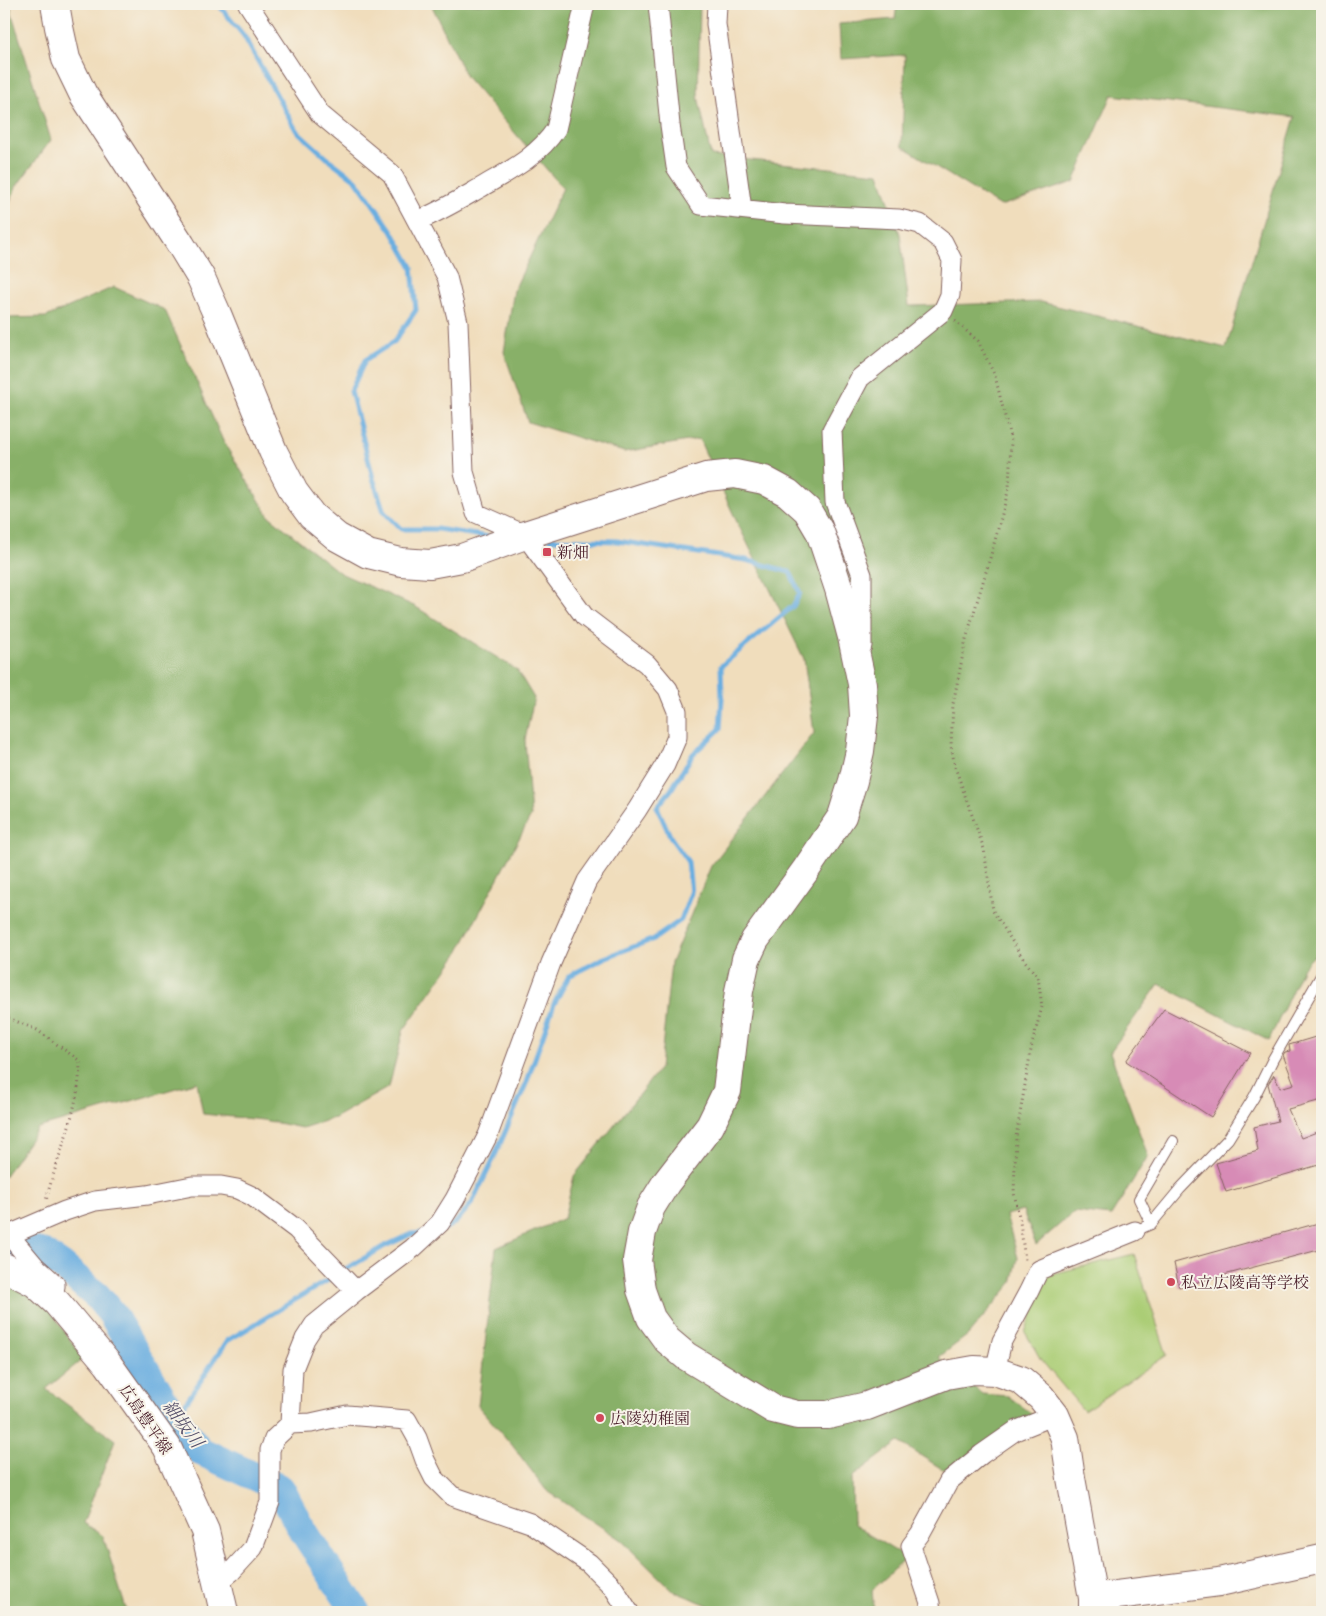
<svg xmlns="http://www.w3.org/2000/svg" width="1326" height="1616" viewBox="0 0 1326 1616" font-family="'IM FELL Double Pica','Noto Serif JP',serif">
<rect width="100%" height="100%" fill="#f7f3e8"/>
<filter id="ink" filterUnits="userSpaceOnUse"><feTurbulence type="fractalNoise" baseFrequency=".02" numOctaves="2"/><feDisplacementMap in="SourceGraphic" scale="10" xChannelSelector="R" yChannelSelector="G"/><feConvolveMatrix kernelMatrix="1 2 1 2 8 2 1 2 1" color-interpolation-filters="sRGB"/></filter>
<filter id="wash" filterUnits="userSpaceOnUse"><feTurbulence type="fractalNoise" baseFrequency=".0096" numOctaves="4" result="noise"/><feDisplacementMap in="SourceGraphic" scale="20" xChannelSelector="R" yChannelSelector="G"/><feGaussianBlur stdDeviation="1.12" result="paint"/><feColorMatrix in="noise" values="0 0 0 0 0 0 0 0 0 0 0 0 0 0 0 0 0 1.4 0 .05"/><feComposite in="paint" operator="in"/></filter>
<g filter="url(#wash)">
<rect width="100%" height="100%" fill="#f0ddbc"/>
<path fill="#abcd76" stroke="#7a7650" d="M 1134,1254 L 1167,1355 L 1084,1411 L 1041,1360 L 1025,1332 L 1048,1275 Z"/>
<path fill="#88b067" stroke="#696849" d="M 4,4 L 11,4 L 11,11 L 51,140 L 16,187 L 4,217 Z
M 431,4 L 700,4 L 698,96 L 711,156 L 879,173 L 900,234 L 909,306 L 1041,302 L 1226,348 L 1295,117 L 1112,95 L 1074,182 L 1000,206 L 902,146 L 905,55 L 841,59 L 839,24 L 895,19 L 897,4 L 1322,4 L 1322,948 L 1303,967 L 1269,1041 L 1159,984 L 1110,1052 L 1148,1156 L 1111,1216 L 1074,1212 L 1036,1245 L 1023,1211 L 1006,1215 L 1018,1258 L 1012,1283 L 968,1335 L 939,1357 L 982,1394 L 1008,1396 L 1035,1416 L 947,1472 L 899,1442 L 852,1477 L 853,1525 L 907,1558 L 872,1590 L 874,1612 L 725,1612 L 673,1591 L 621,1540 L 546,1490 L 512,1445 L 478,1406 L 496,1248 L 564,1218 L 574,1176 L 660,1068 L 671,963 L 711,866 L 814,733 L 804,659 L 736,520 L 699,439 L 624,452 L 528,422 L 504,352 L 514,290 L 563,188 L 466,77 Z
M 114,287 L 165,310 L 224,443 L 269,516 L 340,573 L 416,607 L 517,670 L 534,698 L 525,740 L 531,816 L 457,955 L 403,1031 L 389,1087 L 334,1118 L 302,1128 L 263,1120 L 203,1114 L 197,1082 L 38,1128 L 4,1177 L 4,313 L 6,318 L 46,317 Z
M 4,1275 L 48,1307 L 83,1359 L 46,1389 L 115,1440 L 83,1523 L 103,1536 L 127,1612 L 4,1612 Z"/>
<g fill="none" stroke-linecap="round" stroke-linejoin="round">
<path stroke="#6baee0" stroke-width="5" d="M 218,4 L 244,36 L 296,130 L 327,158 L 356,180 L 392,231 L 412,267 L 416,310 L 394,342 L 365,360 L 351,391 L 373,478 L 384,512 L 401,529 L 437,529 L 489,537
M 444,1229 L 456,1222 L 472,1203 L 493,1160 L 526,1084 L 554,1004 L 569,976 L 604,958 L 654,939 L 681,920 L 691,893 L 688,862 L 671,838 L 657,807 L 671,790 L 693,754 L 720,729 L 722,698 L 721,666 L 793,606 L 800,593 L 790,572 L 746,560 L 617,541 L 550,539
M 175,1419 L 227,1341 L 383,1247 L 411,1234 L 421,1233"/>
<path stroke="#6baee0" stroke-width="29" d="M 4,1250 L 18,1247 L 43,1253 L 62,1266 L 97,1296 L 112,1314 L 175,1419 L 200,1451 L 281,1489 L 300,1526 L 356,1612"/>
</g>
<g id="blocks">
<path fill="#d78bb6" d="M 1164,1009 L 1250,1053 L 1211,1117 L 1126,1061 Z
M 1322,1035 L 1322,1100 L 1288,1109 L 1301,1138 L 1322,1130 L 1322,1164 L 1226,1192 L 1216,1163 L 1258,1151 L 1254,1127 L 1278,1121 L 1268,1084 L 1274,1075 L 1280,1088 L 1294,1084 L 1283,1055 L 1285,1052 L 1290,1051 L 1289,1045 Z
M 1322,1222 L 1322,1249 L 1179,1287 L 1174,1263 Z"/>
</g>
</g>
<g filter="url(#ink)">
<use href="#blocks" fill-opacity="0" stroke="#84625e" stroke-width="1"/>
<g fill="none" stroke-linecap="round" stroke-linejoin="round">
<g stroke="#84625e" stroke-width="12">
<path id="lane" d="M 1151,1224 L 1139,1199 L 1173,1141
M 1135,1231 L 1151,1224 L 1180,1189 L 1228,1139 L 1254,1097 L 1273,1059 L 1322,974"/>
</g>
<g stroke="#84625e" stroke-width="21">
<path id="street" d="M 248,4 L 320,114 L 392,174 L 447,277 L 458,322 L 464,472 L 476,513 L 525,535 L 584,616 L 647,664 L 668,689 L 677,711 L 677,737 L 665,765 L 637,810 L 587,881 L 551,963 L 488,1135 L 455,1199 L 440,1223 L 413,1248 L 356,1291 L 314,1325 L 305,1339 L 293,1369 L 290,1424
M 658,4 L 670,125 L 676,167 L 701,205 L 785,214 L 899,219 L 920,224 L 943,242 L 952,260 L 950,295 L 943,311 L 860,378 L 832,430 L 835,502 L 862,575 L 862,646
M 717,4 L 716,24 L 742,209
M 417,221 C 439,212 459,200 480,188 C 507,172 538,157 556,129 L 585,4
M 4,1235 L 9,1235 L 35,1266 L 55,1284 L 55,1287
M 9,1235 L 65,1211 L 95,1201 L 147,1195 L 192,1186 L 221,1186 L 237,1189 L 252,1196 L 296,1229 L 356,1291
M 995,1371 L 1002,1341 L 1029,1291 L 1039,1270 L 1135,1231
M 217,1583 L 231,1572 L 253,1548 L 270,1502 L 270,1450 L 274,1439 L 290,1424 L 311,1423 L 347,1415 L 407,1420 L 417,1438 L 425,1460 L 434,1478 L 452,1496 L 530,1523 L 589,1563 L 613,1587 L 629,1612
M 931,1612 L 930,1603 L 911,1546 L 920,1534 L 949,1481 L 982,1454 L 1015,1431 L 1055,1415"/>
</g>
<g stroke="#84625e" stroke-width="30">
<path id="secondary" d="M 55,4 L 59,27 L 66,59 L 83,94 L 181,245 L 201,278 L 217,314 L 273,451 L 294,492 L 312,516 L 337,537 L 368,554 L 401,562 L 430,564 L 462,558 L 525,535 L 706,477 L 735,474 L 764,480 L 788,493 L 807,510 L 820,532 L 839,589 L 852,637 L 862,684 L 864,716 L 860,751 L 853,781 L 842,816 L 805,871 L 755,940 L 746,959 L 739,991 L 727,1091 L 710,1126 L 666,1183 L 651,1207 L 642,1232 L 637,1260 L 641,1290 L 651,1318 L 667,1340 L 686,1356 L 773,1409 L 797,1415 L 828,1415 L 867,1406 L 946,1375 L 974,1370 L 995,1371 L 1021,1380 L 1041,1397 L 1055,1415 L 1065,1438 L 1071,1478 L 1093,1598 L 1093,1612
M 1093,1598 L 1219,1582 L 1322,1559"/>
</g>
<g stroke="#84625e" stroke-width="30">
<path id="primary" d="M 4,1267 L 35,1283 L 57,1303 L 108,1364 L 167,1447 L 205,1531 L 224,1612"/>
</g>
<path stroke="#84625e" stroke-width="3" stroke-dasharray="1 4" stroke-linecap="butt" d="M 955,321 L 978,341 L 995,376 L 1011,441 L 1009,488 L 991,555 L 966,639 L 953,704 L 951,746 L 955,767 L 984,849 L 993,911 L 1024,960 L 1038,977 L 1042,1007 L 1032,1044 L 1016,1137 L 1014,1193 L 1020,1221 L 1025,1260
M 4,1016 L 37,1030 L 80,1061 C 80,1111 57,1154 46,1201"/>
<use href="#lane" stroke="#fff" stroke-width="10"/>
<use href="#street" stroke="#fff" stroke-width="19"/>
<use href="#secondary" stroke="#fff" stroke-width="28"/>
<use href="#primary" stroke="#fff" stroke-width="28"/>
</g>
</g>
<g fill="#d1495b" stroke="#f7f3e8" stroke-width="2">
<rect x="542" y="547" width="10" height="10" rx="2.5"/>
<circle cx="1171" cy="1282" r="5"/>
<circle cx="600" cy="1418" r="5"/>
</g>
<g text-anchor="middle" stroke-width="4" stroke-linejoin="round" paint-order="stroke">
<g font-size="16" fill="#4a1f2b" stroke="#f7f3e8" text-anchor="start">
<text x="557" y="558">新畑</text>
<text x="1181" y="1288">私立広陵高等学校</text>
<text x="610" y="1424">広陵幼稚園</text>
</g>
<g font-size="16" fill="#4a1f2b" stroke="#f7f3e8">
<text transform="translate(146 1419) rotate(56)" y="6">広島豊平線</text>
</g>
<g font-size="18" font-style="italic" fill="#56516a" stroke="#f7f3e8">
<text transform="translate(183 1424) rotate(53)" y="6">細坂川</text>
</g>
</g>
<rect width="1326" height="1616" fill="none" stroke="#f7f3e8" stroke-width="20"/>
</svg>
